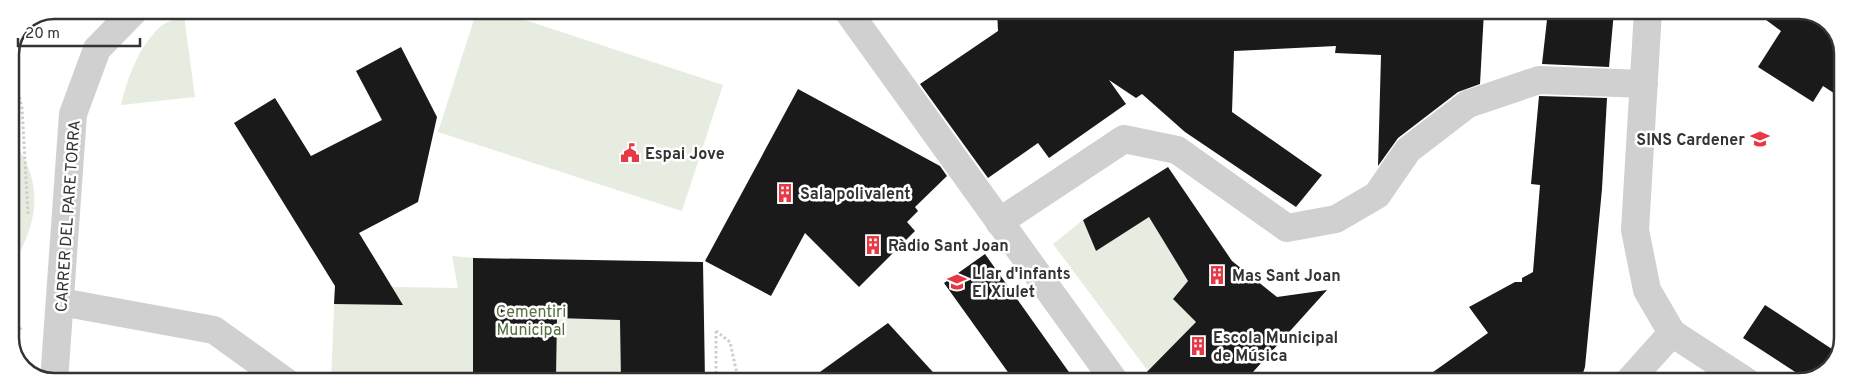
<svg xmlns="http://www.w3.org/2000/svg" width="1853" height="392" viewBox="0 0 1853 392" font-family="Overpass,sans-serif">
<rect width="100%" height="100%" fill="#fff"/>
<path fill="#e6ecdf" d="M 477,10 L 494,10 L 723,85 L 682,211 L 438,132 Z
M 184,16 L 195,97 L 121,105 C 128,77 138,48 159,28 C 164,22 176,19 184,16 Z
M 10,135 C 46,185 39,220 10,271 Z
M 1149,217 L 1188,281 L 1173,299 L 1196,322 L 1148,371 L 1053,244 L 1083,220 L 1096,251 Z
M 452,256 L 473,258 L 685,304 L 704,304 L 705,381 L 331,381 L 335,286 L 458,288 Z"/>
<path fill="#1a1a1a" d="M 997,10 L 1484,11 L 1480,84 L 1458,92 L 1398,138 L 1378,166 L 1381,55 L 1335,53 L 1336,46 L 1234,51 L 1232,112 L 1322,175 L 1296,207 L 1185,132 L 1142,94 L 1136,98 L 1109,80 L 1126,104 L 1049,158 L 1038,143 L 988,178 L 920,84 L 998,31 Z
M 1548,11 L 1614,11 L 1609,67 L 1542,64 Z
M 1754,11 L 1807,11 L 1832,25 L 1843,49 L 1843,99 L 1823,86 L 1813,102 L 1758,67 L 1781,31 Z
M 401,47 L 437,117 L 418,202 L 359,233 L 403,305 L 334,304 L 335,286 L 234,123 L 275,98 L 311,156 L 382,120 L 356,71 Z
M 798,89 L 940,166 L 947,176 L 915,207 L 918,211 L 907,222 L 915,231 L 859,287 L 805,233 L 771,296 L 705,261 Z
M 1539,96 L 1607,98 L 1602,189 L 1585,367 L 1580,382 L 1419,382 L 1488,333 L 1469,307 L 1515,282 L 1522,282 L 1522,278 L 1533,272 L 1540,185 L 1531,184 Z
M 1168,167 L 1232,261 L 1277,297 L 1327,290 L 1244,382 L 1137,382 L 1196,322 L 1173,299 L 1188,281 L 1149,217 L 1096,251 L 1083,220 Z
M 985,254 L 1076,382 L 1015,382 L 944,283 Z
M 473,258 L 703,262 L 705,382 L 621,381 L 620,320 L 557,318 L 556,376 L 519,376 L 519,381 L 473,381 Z
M 1765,305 L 1838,353 L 1828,371 L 1806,379 L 1743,338 Z
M 888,323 L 942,382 L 806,382 Z"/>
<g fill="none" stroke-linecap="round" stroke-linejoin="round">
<path stroke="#cdcdcd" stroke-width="3" stroke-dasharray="2.5 2.5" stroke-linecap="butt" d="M 10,58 L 22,108 L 28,214
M 716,331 L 730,342 L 737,374 L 742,382
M 716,331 L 716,382
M 12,348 L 21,327"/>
<path stroke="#d0d0d0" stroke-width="28" d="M 847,10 L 1113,379
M 1648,11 L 1635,230 L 1647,290 L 1672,333 L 1747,382
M 999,222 L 1124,139 L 1177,150 L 1287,228 L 1336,219 L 1377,195 L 1408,150 L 1468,104 L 1539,80 L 1644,84
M 61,302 L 214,330 L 285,381
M 54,381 L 73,114 L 97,49 L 135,10
M 1628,382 L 1672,333"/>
</g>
<defs>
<g id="school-bare" transform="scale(1.5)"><path d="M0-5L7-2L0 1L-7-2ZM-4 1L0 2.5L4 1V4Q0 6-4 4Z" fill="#e63946" stroke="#fff" stroke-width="2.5" paint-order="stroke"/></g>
<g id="civic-bare" transform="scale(1.5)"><path d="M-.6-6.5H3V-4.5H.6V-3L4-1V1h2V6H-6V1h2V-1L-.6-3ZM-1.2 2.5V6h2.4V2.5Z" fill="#e63946" stroke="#fff" stroke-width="2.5" paint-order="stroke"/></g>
<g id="building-bare" transform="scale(1.5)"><path d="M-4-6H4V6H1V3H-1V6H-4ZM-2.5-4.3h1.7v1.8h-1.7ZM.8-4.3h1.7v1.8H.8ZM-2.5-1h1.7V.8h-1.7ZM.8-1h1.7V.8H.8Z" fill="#e63946" stroke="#fff" stroke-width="2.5" paint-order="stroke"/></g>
</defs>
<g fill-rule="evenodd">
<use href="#school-bare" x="1760" y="139"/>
<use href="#civic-bare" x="630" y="153"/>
<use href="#building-bare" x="785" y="193"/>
<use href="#building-bare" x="873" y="245"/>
<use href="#building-bare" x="1217" y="275"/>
<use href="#school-bare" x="957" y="282"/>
<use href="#building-bare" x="1198" y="346"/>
</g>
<g text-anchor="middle" stroke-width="5" stroke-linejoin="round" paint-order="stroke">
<g font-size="16" font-weight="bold" fill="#333" stroke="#fff" text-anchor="start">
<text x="1745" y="145" text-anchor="end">SINS Cardener</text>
<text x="645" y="159">Espai Jove</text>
<text x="800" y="199">Sala polivalent</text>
<text x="888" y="251">Ràdio Sant Joan</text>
<text x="972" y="279">Llar d'infants<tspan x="972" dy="18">El Xiulet</tspan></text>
<text x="1232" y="281">Mas Sant Joan</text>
<text x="1213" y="343">Escola Municipal<tspan x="1213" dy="18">de Música</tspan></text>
</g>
<g font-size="16" fill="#333" stroke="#fff">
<text transform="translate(67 216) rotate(-86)" y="6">CARRER DEL PARE TORRA</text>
</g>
<g font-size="16" fill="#56703f" stroke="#fff">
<text x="531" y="317">Cementiri<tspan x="531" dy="18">Municipal</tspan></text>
</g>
</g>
<path d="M0 0H1853V392H0ZM54 19H1799A35 35 0 0 1 1834 54V338A35 35 0 0 1 1799 373H54A35 35 0 0 1 19 338V54A35 35 0 0 1 54 19Z" fill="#fff" fill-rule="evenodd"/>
<path fill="none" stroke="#333" stroke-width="2.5" d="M54 19H1799A35 35 0 0 1 1834 54V338A35 35 0 0 1 1799 373H54A35 35 0 0 1 19 338V54A35 35 0 0 1 54 19Z"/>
<path d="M18 38v8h122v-8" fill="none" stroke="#333333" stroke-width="2.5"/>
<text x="25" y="38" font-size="15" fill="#333333" stroke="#ffffff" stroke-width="4" paint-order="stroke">20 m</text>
</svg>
